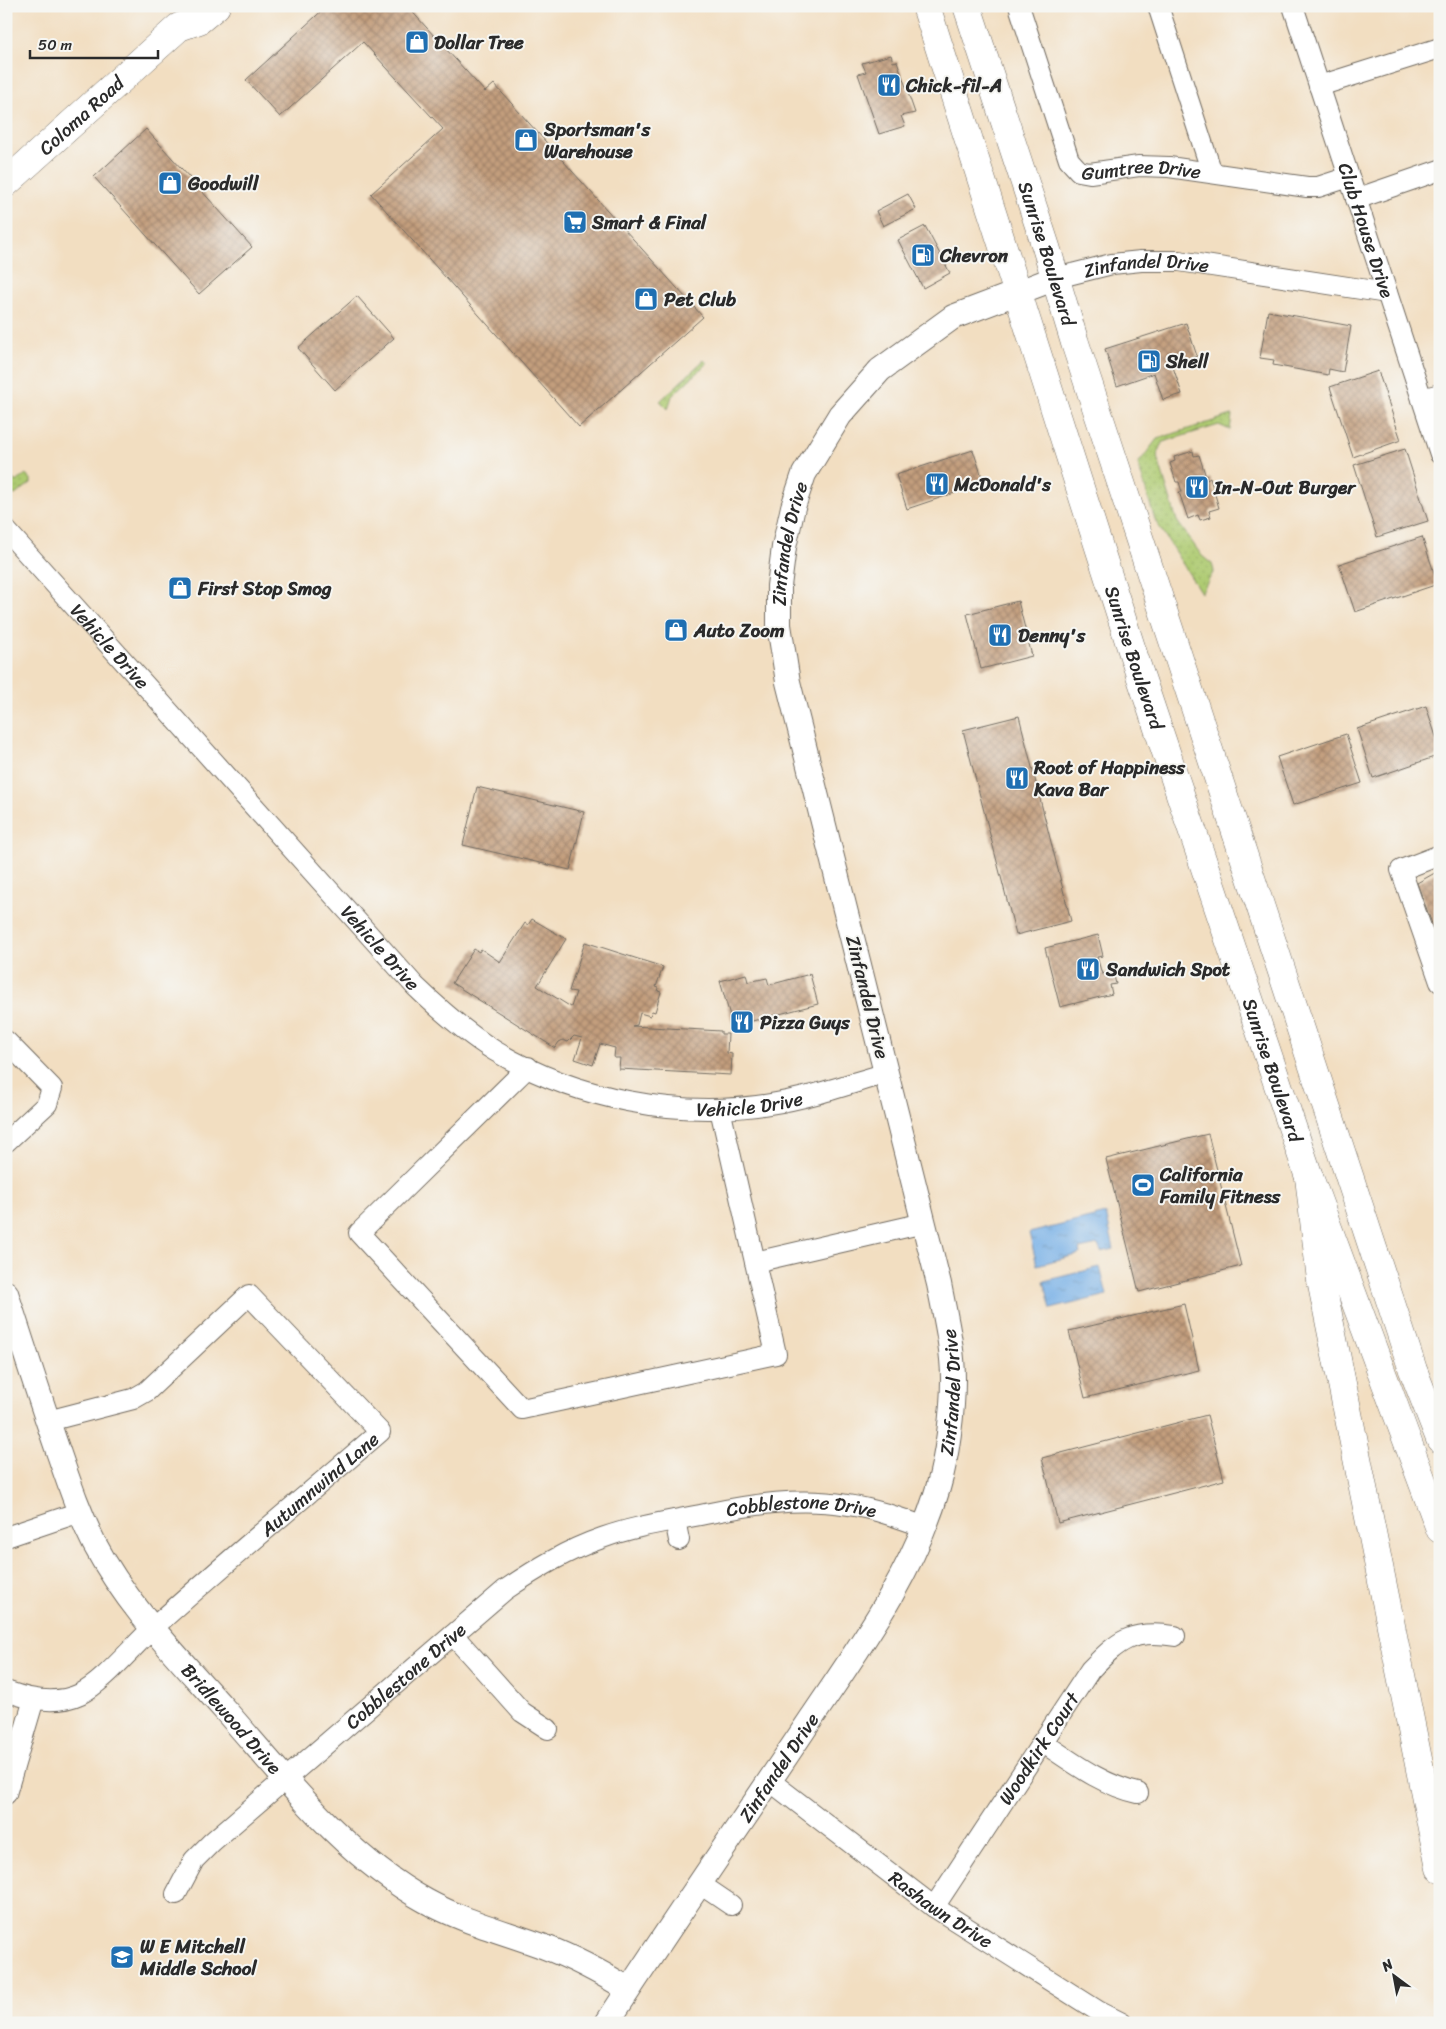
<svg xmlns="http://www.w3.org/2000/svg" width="1446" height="2029" viewBox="0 0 1446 2029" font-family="Sriracha,sans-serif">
<defs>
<pattern id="grass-dots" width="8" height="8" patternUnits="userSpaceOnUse" patternTransform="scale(1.25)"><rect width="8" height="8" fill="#aecb71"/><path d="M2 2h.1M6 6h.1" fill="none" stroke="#96ae62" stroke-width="1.8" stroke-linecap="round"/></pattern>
<pattern id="water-ripples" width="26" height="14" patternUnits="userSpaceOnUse" patternTransform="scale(1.25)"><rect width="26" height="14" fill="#76afe6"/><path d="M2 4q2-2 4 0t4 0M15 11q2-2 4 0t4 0" fill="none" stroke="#618fbb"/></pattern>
<pattern id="building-cross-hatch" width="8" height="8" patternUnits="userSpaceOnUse" patternTransform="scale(1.25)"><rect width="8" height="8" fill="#c39e7d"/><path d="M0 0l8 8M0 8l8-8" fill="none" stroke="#9f8167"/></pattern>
</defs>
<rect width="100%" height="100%" fill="#f6f6f2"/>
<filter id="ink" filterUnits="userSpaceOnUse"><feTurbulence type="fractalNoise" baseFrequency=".02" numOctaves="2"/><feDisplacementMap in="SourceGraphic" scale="10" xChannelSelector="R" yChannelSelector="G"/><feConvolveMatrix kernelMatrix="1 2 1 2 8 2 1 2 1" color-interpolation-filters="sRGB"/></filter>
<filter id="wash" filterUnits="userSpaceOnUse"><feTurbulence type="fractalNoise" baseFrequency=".0096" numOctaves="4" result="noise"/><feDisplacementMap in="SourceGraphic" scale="20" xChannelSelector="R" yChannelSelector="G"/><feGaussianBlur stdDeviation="1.12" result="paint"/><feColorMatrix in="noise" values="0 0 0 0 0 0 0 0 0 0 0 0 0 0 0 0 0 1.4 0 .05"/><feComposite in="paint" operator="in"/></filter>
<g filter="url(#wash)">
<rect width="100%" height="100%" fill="#f2dec1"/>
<path fill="url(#grass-dots)" stroke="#6c7b4e" d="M 704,360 L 707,363 L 672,396 L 668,409 L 660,401 Z
M 1232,415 L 1230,430 L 1219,425 L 1163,442 L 1157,456 L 1177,521 L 1202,556 L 1212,564 L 1214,571 L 1201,593 L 1155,520 L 1138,464 L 1157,439 Z
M 6,472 L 16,482 L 26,474 L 31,479 L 31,483 L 15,495 L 6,492 Z"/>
<path fill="url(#water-ripples)" stroke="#506d88" d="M 1106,1214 L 1114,1249 L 1101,1252 L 1098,1245 L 1079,1249 L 1080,1254 L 1037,1265 L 1029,1233 Z
M 1100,1267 L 1107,1295 L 1051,1309 L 1044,1281 Z"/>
<g id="blocks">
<path fill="url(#building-cross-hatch)" d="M 327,6 L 407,6 L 485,92 L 494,84 L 703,317 L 579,427 L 371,194 L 443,129 L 363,42 L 280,117 L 246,80 Z
M 891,55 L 893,62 L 897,61 L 915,113 L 901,116 L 905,126 L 879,134 L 858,74 L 866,72 L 862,63 Z
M 146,129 L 252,247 L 199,294 L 94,177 Z
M 908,194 L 916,209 L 883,226 L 876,211 Z
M 925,226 L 950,273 L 923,288 L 898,240 Z
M 357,296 L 394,338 L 335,390 L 298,348 Z
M 1268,311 L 1351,326 L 1343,372 L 1329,369 L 1328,375 L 1273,365 L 1274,360 L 1260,358 Z
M 1186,323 L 1197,356 L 1172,364 L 1182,394 L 1163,400 L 1154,373 L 1117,386 L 1105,349 Z
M 1378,371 L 1401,440 L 1353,457 L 1330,387 Z
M 1405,449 L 1428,521 L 1377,537 L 1354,465 Z
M 973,450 L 984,483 L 907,509 L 896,475 Z
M 1193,451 L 1194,456 L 1199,455 L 1207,480 L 1210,478 L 1219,508 L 1209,511 L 1211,517 L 1200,520 L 1198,515 L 1188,519 L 1179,492 L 1182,492 L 1179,482 L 1176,482 L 1170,463 L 1175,461 L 1174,457 Z
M 1422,537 L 1438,584 L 1355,612 L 1339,564 Z
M 1018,601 L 1032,656 L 981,669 L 967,614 Z
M 1426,706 L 1440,749 L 1440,755 L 1373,778 L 1357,729 Z
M 1019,716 L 1071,921 L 1016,935 L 963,730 Z
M 1346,734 L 1362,783 L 1293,805 L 1277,757 Z
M 477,787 L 584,812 L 570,870 L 463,845 Z
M 1440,870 L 1440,930 L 1435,932 L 1417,883 Z
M 532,919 L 566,939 L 537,986 L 571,1007 L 576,992 L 569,991 L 585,942 L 663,967 L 656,987 L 659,988 L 658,991 L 661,992 L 655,1012 L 652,1011 L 650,1016 L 640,1013 L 637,1025 L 632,1026 L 721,1031 L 721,1034 L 728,1034 L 727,1053 L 732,1054 L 731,1075 L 619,1069 L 620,1058 L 614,1058 L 615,1048 L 600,1044 L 593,1065 L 575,1059 L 582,1038 L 574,1036 L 568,1042 L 563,1040 L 559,1042 L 555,1048 L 452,983 L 474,949 L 479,952 L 481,949 L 500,962 L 525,923 L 528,925 Z
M 1098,935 L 1103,956 L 1097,957 L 1102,974 L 1113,972 L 1116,984 L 1110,985 L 1112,994 L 1060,1007 L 1045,948 Z
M 746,974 L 748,982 L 767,978 L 769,985 L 810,974 L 818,1004 L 733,1026 L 720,981 Z
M 1208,1134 L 1241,1266 L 1139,1292 L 1106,1159 Z
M 1184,1304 L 1199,1370 L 1085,1398 L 1069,1331 Z
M 1207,1415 L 1224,1480 L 1058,1523 L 1042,1458 Z"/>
</g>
</g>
<g filter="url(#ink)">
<use href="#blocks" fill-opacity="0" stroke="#716a60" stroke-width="1"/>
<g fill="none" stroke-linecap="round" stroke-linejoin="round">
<g stroke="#716a60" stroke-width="22">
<g id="minor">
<path id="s1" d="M 1019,6 L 1069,160 L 1079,171 L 1090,173 L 1139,166 L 1169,167 L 1307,187 L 1318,187 L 1349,177"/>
<path d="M 1158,6 L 1212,173"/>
<path id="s2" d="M 1293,6 L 1440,454"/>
<path d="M 1319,86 L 1440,48"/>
<path d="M 1356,199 L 1440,170"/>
<path id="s3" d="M 1056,278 L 1112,264 L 1141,261 L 1179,261 L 1387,293"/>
<path d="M 1422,399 L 1440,394"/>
<path id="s4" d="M 6,530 L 415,986 C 440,1010 466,1033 495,1051 C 576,1099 677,1119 770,1104 C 810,1098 848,1084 887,1073"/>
<path d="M 1440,855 L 1401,870 L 1440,982"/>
<path d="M 6,1041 L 52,1088 L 47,1104 L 6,1142"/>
<path d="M 528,1067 L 359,1233 L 522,1409 L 776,1354 L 720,1109"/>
<path d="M 755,1262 L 924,1223"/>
<path d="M 6,1344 L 21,1339"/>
<path d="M 675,1520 L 679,1540"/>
<path d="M 6,1537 L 80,1512"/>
<path d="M 453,1635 L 522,1712 L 548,1729"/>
<path id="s5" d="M 6,1691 C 30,1700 57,1705 80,1694 C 103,1683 133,1646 153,1628 C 227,1561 305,1497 380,1432 L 249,1295 L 147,1391 L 133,1399 L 48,1421"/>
<path d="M 1042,1742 C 1072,1762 1102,1785 1138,1793"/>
<path id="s6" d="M 770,1781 L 934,1907 L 1098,2011 L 1122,2023"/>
<path d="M 6,1794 L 34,1699"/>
<path d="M 700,1884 L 731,1905"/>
<path id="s7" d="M 176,1894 L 194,1860 L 212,1842 L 505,1590 C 536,1569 567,1550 602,1538 C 635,1526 671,1521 705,1514 C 753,1504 799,1497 848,1505 C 875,1509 900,1518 925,1527"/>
<path id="s8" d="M 934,1907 L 1090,1670 C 1119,1640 1132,1629 1175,1636"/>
</g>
</g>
<g stroke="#716a60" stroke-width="26">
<g id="tertiary">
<path id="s9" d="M 6,1293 C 23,1346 40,1399 58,1451 C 69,1483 79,1513 94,1543 C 127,1606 178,1657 224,1709 C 285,1778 344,1856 426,1901 C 464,1922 505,1932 545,1947 C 574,1958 602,1973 628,1989"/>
<path id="s10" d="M 607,2023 C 673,1921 743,1821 811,1719 C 860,1646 913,1574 938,1488 C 947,1458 953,1411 953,1379 C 953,1348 945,1315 939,1284 L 788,682 L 779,625 L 779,586 L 784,547 L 793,507 L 804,474 L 840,415 L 880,370 L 953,317 L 1056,278"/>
</g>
</g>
<g stroke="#716a60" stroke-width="29">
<g id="secondary">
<path id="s11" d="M 6,183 L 179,27 L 199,20 L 216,6"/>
</g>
</g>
<g stroke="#716a60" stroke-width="29">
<g id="primary">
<path id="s12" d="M 926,6 L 1137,666 L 1309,1177 L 1440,1529"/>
<path id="s13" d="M 967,6 L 1046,247 L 1075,343 L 1413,1370 L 1440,1439"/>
</g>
</g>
<g stroke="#716a60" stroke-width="29">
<path id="motorway" d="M 1309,1177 L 1321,1280 L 1440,1868"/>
</g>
<use href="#minor" stroke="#fff" stroke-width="20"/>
<use href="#tertiary" stroke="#fff" stroke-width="24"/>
<use href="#secondary" stroke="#fff" stroke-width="28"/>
<use href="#primary" stroke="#fff" stroke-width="28"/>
<use href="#motorway" stroke="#fff" stroke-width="28"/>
</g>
</g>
<defs>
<g id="shop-square" transform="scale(1.25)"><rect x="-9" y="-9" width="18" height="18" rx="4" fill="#1f6fb2" stroke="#f6f6f2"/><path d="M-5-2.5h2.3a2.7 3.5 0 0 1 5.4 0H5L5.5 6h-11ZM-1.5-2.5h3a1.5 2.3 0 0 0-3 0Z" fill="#fff"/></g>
<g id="restaurant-square" transform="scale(1.25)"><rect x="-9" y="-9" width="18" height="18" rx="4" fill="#1f6fb2" stroke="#f6f6f2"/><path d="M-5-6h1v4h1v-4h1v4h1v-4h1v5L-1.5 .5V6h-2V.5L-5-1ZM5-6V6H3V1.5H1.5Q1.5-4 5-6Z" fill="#fff"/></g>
<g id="supermarket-square" transform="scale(1.25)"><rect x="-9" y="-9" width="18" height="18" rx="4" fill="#1f6fb2" stroke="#f6f6f2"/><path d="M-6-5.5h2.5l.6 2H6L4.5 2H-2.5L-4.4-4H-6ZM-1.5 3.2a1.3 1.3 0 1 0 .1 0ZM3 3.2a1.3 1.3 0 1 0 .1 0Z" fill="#fff"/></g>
<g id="fuel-square" transform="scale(1.25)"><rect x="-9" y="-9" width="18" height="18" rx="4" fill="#1f6fb2" stroke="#f6f6f2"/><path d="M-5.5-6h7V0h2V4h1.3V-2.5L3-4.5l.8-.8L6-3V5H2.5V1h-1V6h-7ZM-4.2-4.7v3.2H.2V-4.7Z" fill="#fff"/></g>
<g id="stadium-square" transform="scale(1.25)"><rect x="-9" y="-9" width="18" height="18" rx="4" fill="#1f6fb2" stroke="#f6f6f2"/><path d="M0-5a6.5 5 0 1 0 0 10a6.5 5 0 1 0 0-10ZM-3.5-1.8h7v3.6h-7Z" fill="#fff"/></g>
<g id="school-square" transform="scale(1.25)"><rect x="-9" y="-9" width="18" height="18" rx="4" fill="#1f6fb2" stroke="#f6f6f2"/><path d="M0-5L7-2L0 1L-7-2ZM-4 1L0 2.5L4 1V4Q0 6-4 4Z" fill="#fff"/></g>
</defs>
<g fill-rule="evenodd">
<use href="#shop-square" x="417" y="42"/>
<use href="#restaurant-square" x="889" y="85"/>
<use href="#shop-square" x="526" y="140"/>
<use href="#shop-square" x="170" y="183"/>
<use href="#supermarket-square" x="575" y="222"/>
<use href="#fuel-square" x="923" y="255"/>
<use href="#shop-square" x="646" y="299"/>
<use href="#fuel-square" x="1149" y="361"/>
<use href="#restaurant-square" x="937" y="484"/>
<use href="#restaurant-square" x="1197" y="487"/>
<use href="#shop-square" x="180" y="588"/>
<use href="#shop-square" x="676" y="630"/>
<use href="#restaurant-square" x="1000" y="635"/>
<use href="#restaurant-square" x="1017" y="778"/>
<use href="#restaurant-square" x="1088" y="969"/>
<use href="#restaurant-square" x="742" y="1022"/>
<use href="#stadium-square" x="1143" y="1185"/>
<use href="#school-square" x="122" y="1957"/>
</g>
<g text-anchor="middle" stroke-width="4" stroke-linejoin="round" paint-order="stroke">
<g font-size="19" font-weight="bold" fill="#2b2b2b" stroke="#f6f6f2" text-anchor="start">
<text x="434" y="49">Dollar Tree</text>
<text x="906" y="92">Chick-fil-A</text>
<text x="544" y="136">Sportsman's<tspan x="544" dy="22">Warehouse</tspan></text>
<text x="188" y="190">Goodwill</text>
<text x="592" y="229">Smart &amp; Final</text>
<text x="940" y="262">Chevron</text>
<text x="664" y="306">Pet Club</text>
<text x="1166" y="368">Shell</text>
<text x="954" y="491">McDonald's</text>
<text x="1214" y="494">In-N-Out Burger</text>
<text x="198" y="595">First Stop Smog</text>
<text x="694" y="637">Auto Zoom</text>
<text x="1018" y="642">Denny's</text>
<text x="1034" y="774">Root of Happiness<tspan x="1034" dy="22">Kava Bar</tspan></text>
<text x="1106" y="976">Sandwich Spot</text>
<text x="760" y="1029">Pizza Guys</text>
<text x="1160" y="1181">California<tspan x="1160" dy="22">Family Fitness</tspan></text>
<text x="140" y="1953">W E Mitchell<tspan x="140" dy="22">Middle School</tspan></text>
</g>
<g font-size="19" fill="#2b2b2b" stroke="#f6f6f2">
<text dy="7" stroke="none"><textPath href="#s11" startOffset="101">Coloma Road</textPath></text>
<text dy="7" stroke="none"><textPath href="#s1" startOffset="240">Gumtree Drive</textPath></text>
<text dy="7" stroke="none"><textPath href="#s2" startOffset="236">Club House Drive</textPath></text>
<text dy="7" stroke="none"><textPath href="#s13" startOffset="260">Sunrise Boulevard</textPath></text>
<text dy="7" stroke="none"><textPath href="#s3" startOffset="92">Zinfandel Drive</textPath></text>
<text dy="7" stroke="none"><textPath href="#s10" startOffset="1598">Zinfandel Drive</textPath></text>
<text dy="7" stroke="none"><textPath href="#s4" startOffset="156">Vehicle Drive</textPath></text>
<text dy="7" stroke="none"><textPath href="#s12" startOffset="684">Sunrise Boulevard</textPath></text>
<text dy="7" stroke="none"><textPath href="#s4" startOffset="561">Vehicle Drive</textPath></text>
<text transform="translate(868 997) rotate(76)" y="7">Zinfandel Drive</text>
<text dy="7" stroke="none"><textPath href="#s12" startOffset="1119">Sunrise Boulevard</textPath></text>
<text dy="7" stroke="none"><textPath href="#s4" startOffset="981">Vehicle Drive</textPath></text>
<text dy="7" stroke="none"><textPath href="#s10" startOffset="728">Zinfandel Drive</textPath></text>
<text dy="7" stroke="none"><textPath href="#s5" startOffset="395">Autumnwind Lane</textPath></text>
<text dy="7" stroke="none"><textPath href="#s7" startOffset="764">Cobblestone Drive</textPath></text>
<text dy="7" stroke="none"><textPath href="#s7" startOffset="319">Cobblestone Drive</textPath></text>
<text dy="7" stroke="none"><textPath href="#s9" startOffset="489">Bridlewood Drive</textPath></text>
<text dy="7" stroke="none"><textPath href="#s8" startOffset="190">Woodkirk Court</textPath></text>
<text dy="7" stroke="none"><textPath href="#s10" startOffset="308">Zinfandel Drive</textPath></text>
<text dy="7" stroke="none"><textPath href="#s6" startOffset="214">Rashawn Drive</textPath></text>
</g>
</g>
<rect width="1446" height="2029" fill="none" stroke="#f6f6f2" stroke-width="25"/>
<g transform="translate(1394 1976) rotate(328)" stroke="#f6f6f2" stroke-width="4" paint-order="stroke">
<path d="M0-4L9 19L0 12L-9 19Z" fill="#2b2b2b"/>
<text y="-8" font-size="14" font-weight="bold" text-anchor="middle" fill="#2b2b2b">N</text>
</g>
<path d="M30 50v8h128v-8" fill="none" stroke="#2b2b2b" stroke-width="2.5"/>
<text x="38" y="50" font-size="15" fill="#2b2b2b" stroke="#f6f6f2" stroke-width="4" paint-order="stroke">50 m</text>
</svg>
